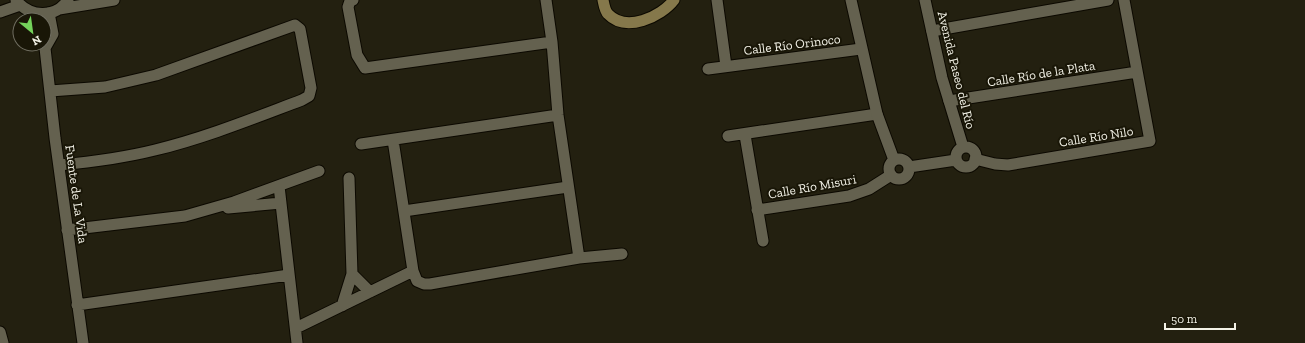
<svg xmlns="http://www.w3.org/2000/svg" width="1305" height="343" viewBox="0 0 1305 343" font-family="'Zilla Slab',serif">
<rect width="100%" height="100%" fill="#232010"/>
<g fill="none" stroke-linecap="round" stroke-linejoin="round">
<g stroke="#0c0900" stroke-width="13">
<path id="minor" d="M 353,0 L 350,1 L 348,7 L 357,55 L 365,68 L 552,42
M 546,0 L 552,42 L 558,115 L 579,258
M 717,0 L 726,66
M 29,11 L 31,20
M 932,31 L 1108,0
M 42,44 L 45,48 L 55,138 L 83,343
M 45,48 L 53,34 L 49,13
M 708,69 L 861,49
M 50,91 L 105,87 L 156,75 L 295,25 L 300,29 L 311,88 L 309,96 L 302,100 C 254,118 205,138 155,150 C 123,158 91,162 59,165
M 949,101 L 1137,72
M 745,135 L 763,241
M 728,136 L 877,114
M 393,140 L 413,271 L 417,281 L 424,284 L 430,284 L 579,258 L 622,254
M 361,144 L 558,115
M 975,159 L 995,164 L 1008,165 L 1150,141 L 1124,0
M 349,178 L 352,274 L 370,292
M 279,186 L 297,343
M 228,208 L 281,203
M 757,210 L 849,196 L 869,189 L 891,175
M 404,211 L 568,187
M 67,230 L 185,216 L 234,202 L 319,171
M 77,305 L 289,275
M 342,306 L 352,274
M 296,328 L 413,271
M 0,332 L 3,343"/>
</g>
<g stroke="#0c0900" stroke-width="13">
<path id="tertiary" d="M 16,0 C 29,17 55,19 68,0
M 851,0 L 877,114 L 894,160
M 925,0 L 942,78 L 963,147
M 59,9 L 114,0
M 0,12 L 20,5
M956 157a10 10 0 1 1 20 0a10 10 0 1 1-20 0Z
M889 169a10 10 0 1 1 20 0a10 10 0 1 1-20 0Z
M 909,167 L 956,160"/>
</g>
<g stroke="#0c0900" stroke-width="13">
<path id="secondary" d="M 603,0 C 604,5 605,11 608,14 C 626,33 661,17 674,0"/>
</g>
<use href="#minor" stroke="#64614f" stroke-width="11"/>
<use href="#tertiary" stroke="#64614f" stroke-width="11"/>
<use href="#secondary" stroke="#85784b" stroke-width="11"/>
</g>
<g text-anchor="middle" stroke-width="4" stroke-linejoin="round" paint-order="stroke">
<g font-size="13" fill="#f3f2e7" stroke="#191607">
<text transform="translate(792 44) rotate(-7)" y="5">Calle Río Orinoco</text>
<text transform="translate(957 70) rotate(76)" y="5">Avenida Paseo del Río</text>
<text transform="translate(1041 73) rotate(-9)" y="5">Calle Río de la Plata</text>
<text transform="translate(1096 136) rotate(-9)" y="5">Calle Río Nilo</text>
<text transform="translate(812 186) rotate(-10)" y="5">Calle Río Misuri</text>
<text transform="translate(77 194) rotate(82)" y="5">Fuente de La Vida</text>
</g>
</g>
<g transform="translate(32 32) rotate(151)"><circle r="19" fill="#191607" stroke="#706e61"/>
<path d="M0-3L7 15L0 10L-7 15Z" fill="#74d25b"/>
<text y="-6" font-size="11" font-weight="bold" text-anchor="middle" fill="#f3f2e7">N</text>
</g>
<path d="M1165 323v6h70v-6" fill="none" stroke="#f3f2e7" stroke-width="2"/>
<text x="1171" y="323" font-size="12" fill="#f3f2e7" stroke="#191607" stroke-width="3" paint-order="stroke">50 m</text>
</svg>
